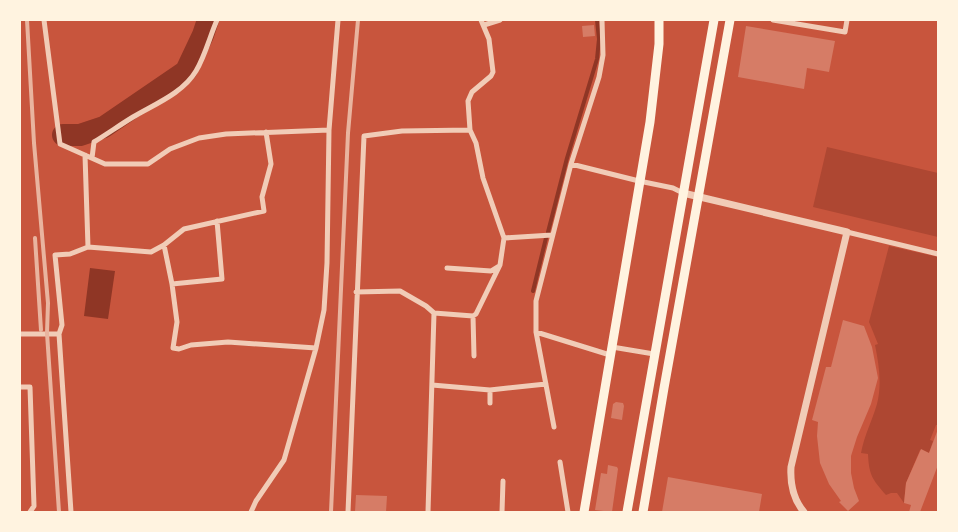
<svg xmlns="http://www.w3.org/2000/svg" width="958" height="532" viewBox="0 0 958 532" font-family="Roboto,sans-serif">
<rect width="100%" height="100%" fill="#c8553d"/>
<path fill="#ae4732" d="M 827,147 L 938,173 L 938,237 L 813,207 Z
M 889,246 L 938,257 L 938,425 L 936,425 L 930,440 L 933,441 L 929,453 L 920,450 L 906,483 L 904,503 L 897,493 L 891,493 L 886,495 C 872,479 869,475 868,454 L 861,453 C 864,436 872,421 877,404 C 882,384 879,365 875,345 L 878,344 L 869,322 Z"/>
<path fill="#8f3625" d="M 90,268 L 115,271 L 108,319 L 84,316 Z"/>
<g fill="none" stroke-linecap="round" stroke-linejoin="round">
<path stroke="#8f3625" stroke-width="4" d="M 548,232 L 567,158 L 597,59 L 599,39 L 597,20
M 533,291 L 546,238"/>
<path stroke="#8f3625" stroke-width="22" d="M 63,135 L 80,135 L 104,127 L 186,71 L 203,35 L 208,20"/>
</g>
<path fill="#d67c66" d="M 594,25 L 595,36 L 583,37 L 582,26 Z
M 746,26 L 835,41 L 829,72 L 807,68 L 804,89 L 738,77 Z
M 843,320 L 864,326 L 872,347 L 878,378 L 871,404 L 857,437 L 851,456 L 851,473 L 854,488 L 859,501 L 848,511 L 839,502 L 841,501 L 829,484 L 820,463 L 817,436 L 818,422 L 812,420 L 826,367 L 831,367 Z
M 616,402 L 623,403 L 624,406 L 622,420 L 611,418 L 613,404 Z
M 938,429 L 938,465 L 920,512 L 909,512 L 911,505 L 904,503 L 906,483 L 921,449 L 929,453 Z
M 608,465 L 617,467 L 618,469 L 612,512 L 595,510 L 601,473 L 607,474 Z
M 668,477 L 762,494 L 759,512 L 662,512 Z
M 356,495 L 387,496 L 386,512 L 355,512 Z"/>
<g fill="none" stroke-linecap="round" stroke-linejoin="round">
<path stroke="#f1ccb7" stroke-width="5" d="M 44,20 L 60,144 L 105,164 L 148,164 L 170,149 L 199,138 L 226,134 L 329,130
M 481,20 L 489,39 L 493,72 L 491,76 L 472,92 L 468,101 L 470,130 L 476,143 L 483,178 L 504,238 L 552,235
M 773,20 L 845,32 L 847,20
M 484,25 L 500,20
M 85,155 L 88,247
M 92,158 L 94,142 C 107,134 120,125 133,117 C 155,104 183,93 196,71 C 205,56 210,36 217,20
M 571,164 L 639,181 L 673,188 L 683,193
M 847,232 L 938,254
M 164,245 L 172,284 L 177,322 L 173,348 L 179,349 L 191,345 L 228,342 L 316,348
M 447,268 L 491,271 L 499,266
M 172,284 L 222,279 L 217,221
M 356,292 L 400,291 L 426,306 L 434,313 L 473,316 L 476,314 L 500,265 L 504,238
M 473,316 L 474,356
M 536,332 L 610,355
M 20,334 L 59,334
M 612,347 L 654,354
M 432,385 L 490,390 L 546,384
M 20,387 L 30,387 L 34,506 L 30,512
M 490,390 L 490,403
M 554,427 L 536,332 L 536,301 L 571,164 L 599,77 L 603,55 L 602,20
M 560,462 L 568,512
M 71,512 L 59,334 L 62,325 L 55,255 L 70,254 L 88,247 L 151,252 L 164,245 L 184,229 L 264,211 L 262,197 L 271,164 L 266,132
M 251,512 L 256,501 L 284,460 L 316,348 L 324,310 L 327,263 L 329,130 L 338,20
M 348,512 L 364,136 L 402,131 L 470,130
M 428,512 L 434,313
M 502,512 L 503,481"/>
<path stroke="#f1ccb7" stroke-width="7" d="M 683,193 L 847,232 L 791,467 C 790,484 793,499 804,512"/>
<path stroke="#fff3e0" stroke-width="9" d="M 584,512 L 650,122 L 659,44 L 659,20
M 627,512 L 714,20
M 643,512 L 664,388 L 730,20"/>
<path stroke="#e9b49f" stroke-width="4" d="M 27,20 L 34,143 L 48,303 L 47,333 L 59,512
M 35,238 L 41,330
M 331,512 L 348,133 L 358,20"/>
</g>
<rect width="958" height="532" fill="none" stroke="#fff3e0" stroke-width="42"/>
</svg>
